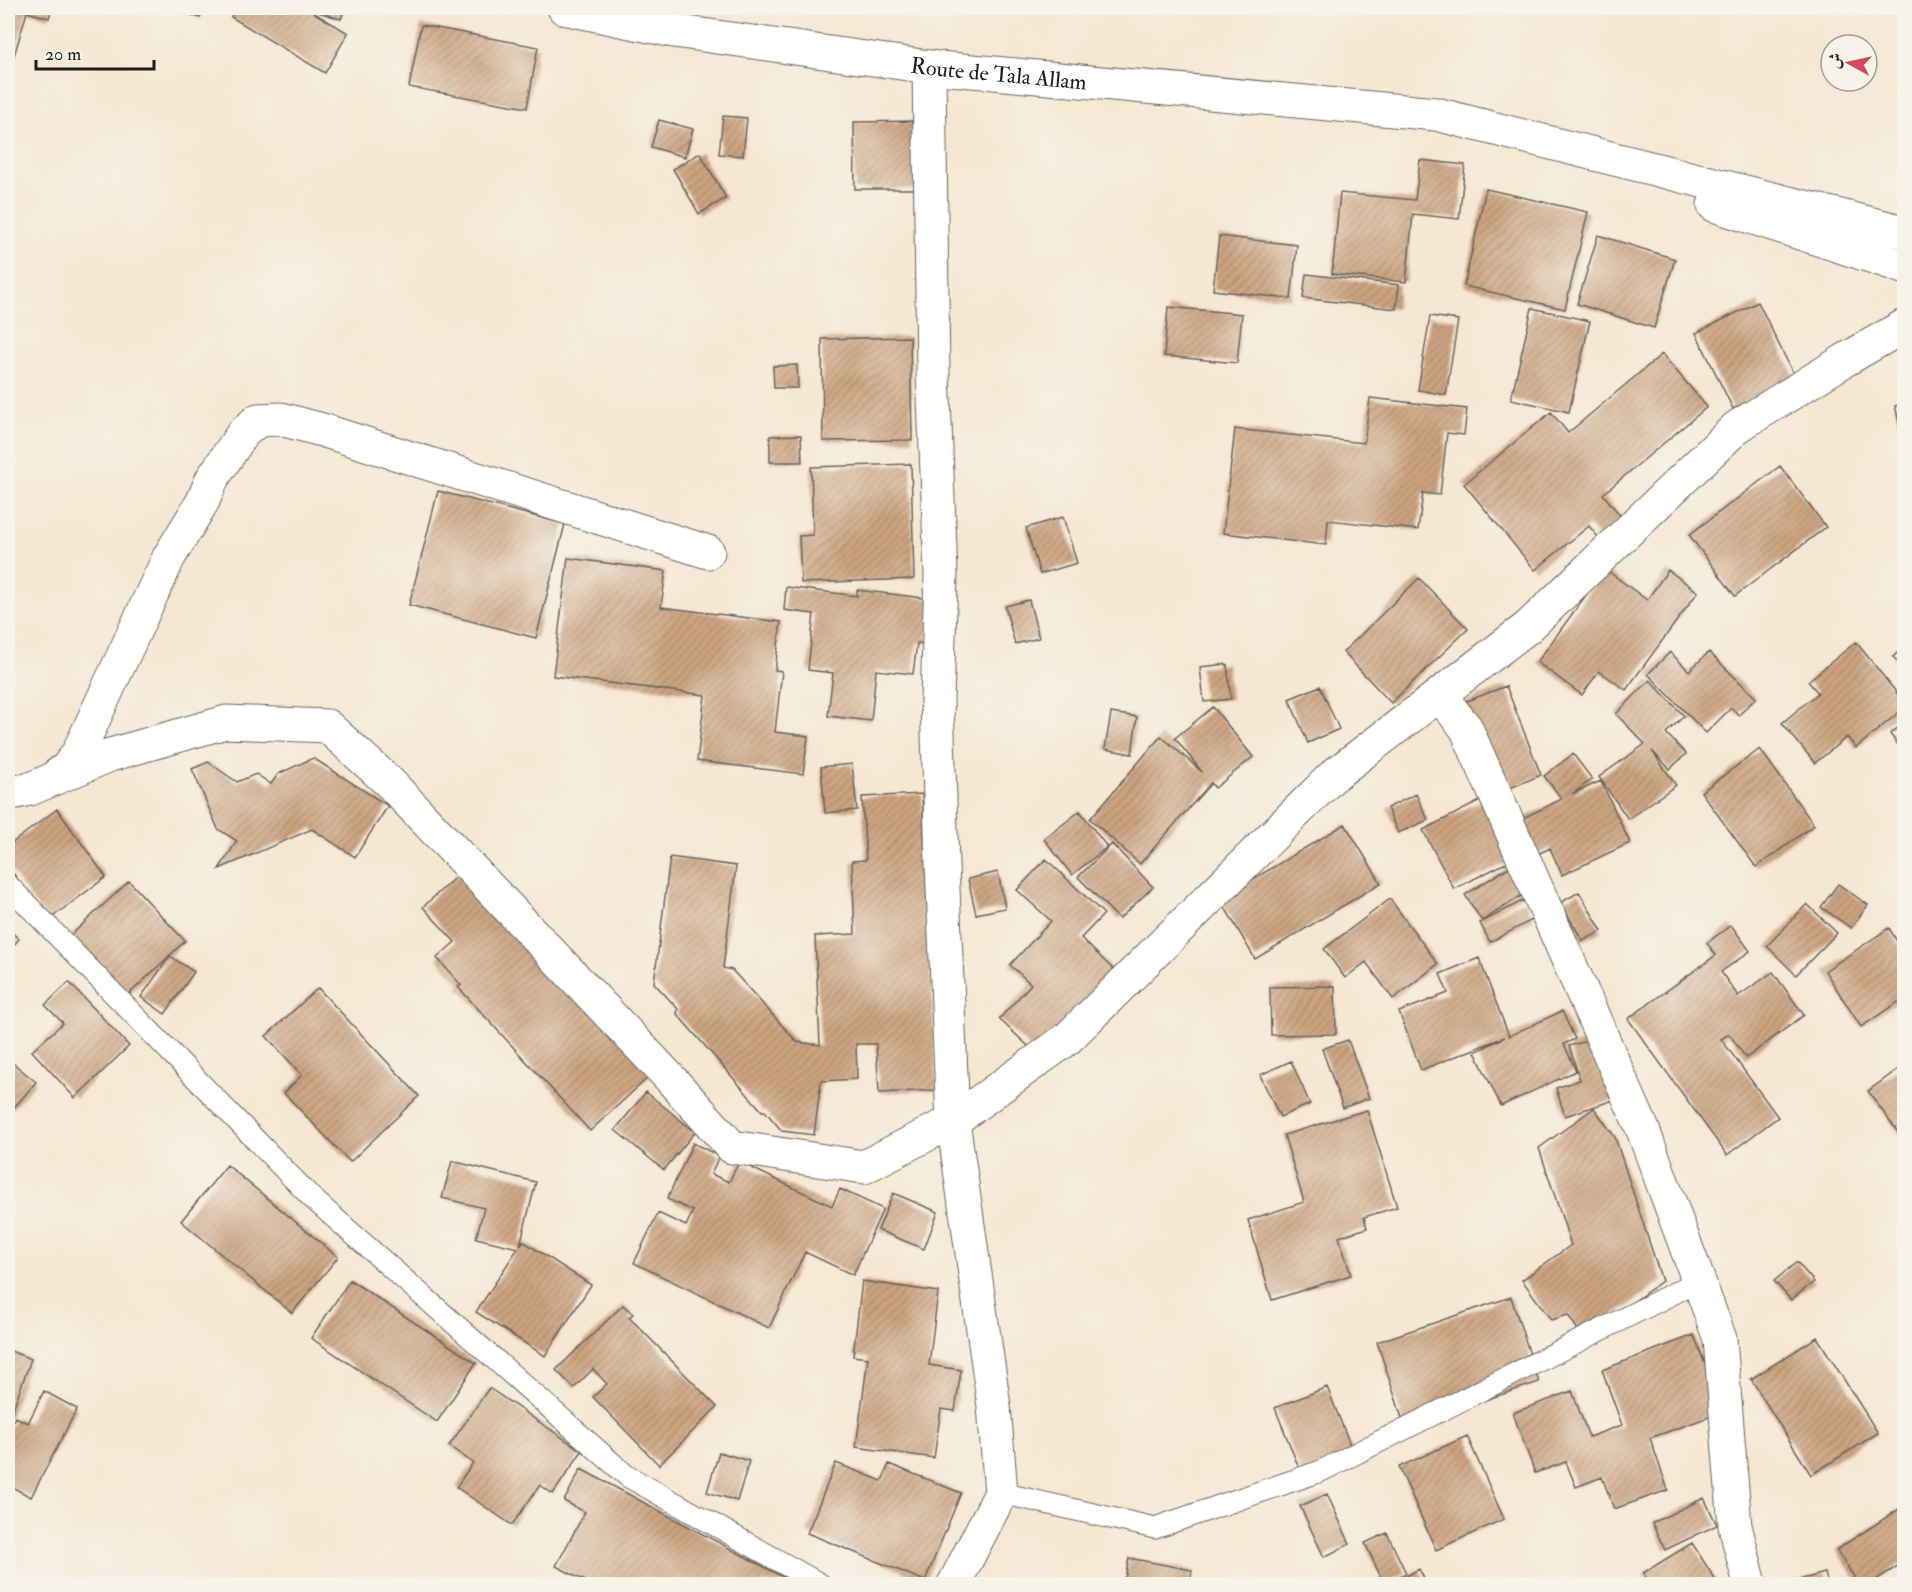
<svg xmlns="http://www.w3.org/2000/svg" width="1912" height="1592" viewBox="0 0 1912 1592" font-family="'IM FELL Double Pica',Amiri,serif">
<defs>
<pattern id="building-hatch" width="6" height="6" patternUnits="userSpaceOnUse" patternTransform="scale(1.5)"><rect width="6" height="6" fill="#cda481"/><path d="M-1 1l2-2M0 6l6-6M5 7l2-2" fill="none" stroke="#a68569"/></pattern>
</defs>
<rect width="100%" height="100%" fill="#f7f3e8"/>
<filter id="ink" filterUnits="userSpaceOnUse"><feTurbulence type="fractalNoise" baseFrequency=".0167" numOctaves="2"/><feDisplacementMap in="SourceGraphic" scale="12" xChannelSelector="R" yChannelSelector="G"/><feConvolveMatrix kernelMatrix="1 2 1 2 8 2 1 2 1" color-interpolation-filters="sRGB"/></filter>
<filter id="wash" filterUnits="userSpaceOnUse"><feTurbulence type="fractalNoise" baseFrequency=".008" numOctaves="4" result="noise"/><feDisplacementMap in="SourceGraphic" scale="24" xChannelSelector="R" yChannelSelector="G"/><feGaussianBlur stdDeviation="1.35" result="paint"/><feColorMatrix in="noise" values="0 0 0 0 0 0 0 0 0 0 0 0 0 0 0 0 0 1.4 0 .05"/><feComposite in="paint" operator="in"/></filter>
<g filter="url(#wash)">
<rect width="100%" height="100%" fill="#f5e7d2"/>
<g id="blocks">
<path fill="url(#building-hatch)" d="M 8,8 L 52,8 L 49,18 L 27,12 L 8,76 Z
M 174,8 L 204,8 L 200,18 Z
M 236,8 L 306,8 L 348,33 L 325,73 L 231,17 Z
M 319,8 L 345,8 L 341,19 L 318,12 Z
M 421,25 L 538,47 L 527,108 L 409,87 Z
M 723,116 L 747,118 L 743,156 L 719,154 Z
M 659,120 L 693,129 L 685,157 L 651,147 Z
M 922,121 L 923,189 L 855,189 L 854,122 Z
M 700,153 L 726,198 L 699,214 L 673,169 Z
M 1420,160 L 1465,165 L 1459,219 L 1413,214 L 1406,282 L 1332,274 L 1340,193 L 1415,200 Z
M 1486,189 L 1588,212 L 1565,309 L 1464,286 Z
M 1598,235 L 1675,259 L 1654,328 L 1577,304 Z
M 1219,236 L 1297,245 L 1291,299 L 1213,290 Z
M 1306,274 L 1399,285 L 1396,309 L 1303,298 Z
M 1758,302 L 1795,377 L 1733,409 L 1696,333 Z
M 1168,307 L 1242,314 L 1237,363 L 1164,356 Z
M 1532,308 L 1590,321 L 1569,412 L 1511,399 Z
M 1430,316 L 1458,320 L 1446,395 L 1418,390 Z
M 910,337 L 912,440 L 823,441 L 822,339 Z
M 1662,354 L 1707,407 L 1603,494 L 1622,518 L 1598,537 L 1589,526 L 1535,570 L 1464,484 L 1551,412 L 1568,433 Z
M 797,365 L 798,388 L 774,388 L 773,366 Z
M 1370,398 L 1467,409 L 1464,435 L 1447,433 L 1440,495 L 1423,493 L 1418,530 L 1328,520 L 1326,545 L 1223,533 L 1235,429 L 1364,443 Z
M 1904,403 L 1904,441 L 1895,406 Z
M 801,435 L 802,462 L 770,462 L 770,436 Z
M 1904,446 L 1904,463 L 1900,447 Z
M 911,464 L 914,579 L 801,583 L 799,536 L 813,535 L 811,467 Z
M 1780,466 L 1826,527 L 1735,596 L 1689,535 Z
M 438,491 L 565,524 L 536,638 L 409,605 Z
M 1063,517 L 1077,563 L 1040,574 L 1026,528 Z
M 568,558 L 666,571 L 661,607 L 781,622 L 775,670 L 782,671 L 775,732 L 808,736 L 803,774 L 697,761 L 705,695 L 553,676 Z
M 1605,569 L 1647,600 L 1668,570 L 1698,592 L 1626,690 L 1599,671 L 1582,695 L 1537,662 Z
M 1419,578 L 1468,629 L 1391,703 L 1343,652 Z
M 786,587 L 857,596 L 857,590 L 932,599 L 927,644 L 917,643 L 913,674 L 876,670 L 871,721 L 828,716 L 833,673 L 808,670 L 814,614 L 784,610 Z
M 1029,600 L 1039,638 L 1015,644 L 1005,606 Z
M 1856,642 L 1904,702 L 1904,708 L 1856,748 L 1847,737 L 1815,763 L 1782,723 L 1818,693 L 1808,681 Z
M 1904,646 L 1904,668 L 1893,657 Z
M 1670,652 L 1689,671 L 1709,652 L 1756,698 L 1739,715 L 1731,708 L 1706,733 L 1648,674 Z
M 1227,664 L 1231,699 L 1204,702 L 1200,667 Z
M 1650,680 L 1684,716 L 1666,733 L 1686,754 L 1670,769 L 1652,751 L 1676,785 L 1628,819 L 1599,777 L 1645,744 L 1616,714 Z
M 1320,686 L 1339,729 L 1308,743 L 1289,699 Z
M 1506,686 L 1541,775 L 1498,793 L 1462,703 Z
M 1213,707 L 1253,757 L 1215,788 L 1211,783 L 1140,864 L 1090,819 L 1161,736 L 1202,772 L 1175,738 Z
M 1111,713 L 1137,717 L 1132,754 L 1105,749 Z
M 1904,723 L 1904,753 L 1890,734 Z
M 1760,749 L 1814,825 L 1756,867 L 1701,792 Z
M 1573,754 L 1592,779 L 1572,794 L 1601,781 L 1630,843 L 1562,875 L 1550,848 L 1534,856 L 1517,821 L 1562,799 L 1544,776 Z
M 313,758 L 388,806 L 355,857 L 312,829 L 219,869 L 237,841 L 218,829 L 192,769 L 208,762 L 237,782 L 256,774 L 271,784 L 278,774 Z
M 852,764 L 857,810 L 825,813 L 821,767 Z
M 922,794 L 937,1090 L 879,1093 L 876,1044 L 856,1044 L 857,1079 L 821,1081 L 814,1135 L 782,1131 L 765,1111 L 762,1111 L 677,1014 L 678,1009 L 654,983 L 670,857 L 736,866 L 723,968 L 732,970 L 797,1042 L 820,1045 L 815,936 L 855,934 L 852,861 L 866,860 L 862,797 Z
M 1416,794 L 1428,820 L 1398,833 L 1387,808 Z
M 1486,798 L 1516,858 L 1454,889 L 1423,830 Z
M 57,809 L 106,877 L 47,921 L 8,866 L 8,846 Z
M 1080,811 L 1107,847 L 1072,875 L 1044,839 Z
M 1345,824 L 1381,883 L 1255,959 L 1220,899 Z
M 1112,844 L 1153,887 L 1119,919 L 1078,877 Z
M 1046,859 L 1104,914 L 1081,938 L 1116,972 L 1039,1056 L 999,1019 L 1031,984 L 1010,965 L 1051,921 L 1017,890 Z
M 1515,863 L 1532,889 L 1482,921 L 1465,895 Z
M 464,869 L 652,1074 L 590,1131 L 458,987 L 461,985 L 437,958 L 455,942 L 423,907 Z
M 998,872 L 1005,908 L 976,914 L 968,879 Z
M 129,881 L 185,941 L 126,997 L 70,936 Z
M 1838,884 L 1868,905 L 1851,928 L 1821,907 Z
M 1579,892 L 1602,931 L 1583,941 L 1560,903 Z
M 1390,899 L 1438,964 L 1393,999 L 1366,962 L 1345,978 L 1324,949 Z
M 1524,900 L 1534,919 L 1490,942 L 1480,923 Z
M 1807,904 L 1837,933 L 1796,975 L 1767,946 Z
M 1731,925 L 1750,951 L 1721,972 L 1738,996 L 1773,972 L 1804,1015 L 1746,1058 L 1729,1034 L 1721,1039 L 1778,1117 L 1727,1155 L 1628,1019 L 1716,955 L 1707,943 Z
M 1889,928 L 1904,953 L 1904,998 L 1861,1027 L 1825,971 Z
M 8,929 L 19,939 L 8,952 Z
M 170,956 L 194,972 L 165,1014 L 141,997 Z
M 1479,958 L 1509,1036 L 1562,1011 L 1575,1039 L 1564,1044 L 1576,1071 L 1501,1106 L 1475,1052 L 1505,1037 L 1421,1070 L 1399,1012 L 1448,993 L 1440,974 Z
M 69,982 L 129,1046 L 75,1098 L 32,1051 L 63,1023 L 45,1005 Z
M 1335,986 L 1336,1034 L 1271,1035 L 1270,987 Z
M 318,988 L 419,1096 L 350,1162 L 284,1093 L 302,1075 L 266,1036 Z
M 1597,1038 L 1617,1099 L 1565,1116 L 1556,1088 L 1580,1080 L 1569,1046 Z
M 1348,1040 L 1369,1098 L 1343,1108 L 1322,1049 Z
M 8,1059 L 36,1082 L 13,1109 L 8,1105 Z
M 1291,1061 L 1310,1104 L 1280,1117 L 1260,1075 Z
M 1904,1065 L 1904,1141 L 1868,1091 Z
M 646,1092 L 695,1132 L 664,1170 L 615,1130 Z
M 1594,1108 L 1615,1137 L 1662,1281 L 1625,1308 L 1580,1333 L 1568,1315 L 1551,1320 L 1522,1280 L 1571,1245 L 1539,1148 Z
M 1367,1110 L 1397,1207 L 1364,1217 L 1367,1228 L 1339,1237 L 1351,1275 L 1272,1300 L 1248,1220 L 1304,1202 L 1284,1135 Z
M 693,1143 L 719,1156 L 711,1174 L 729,1182 L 739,1162 L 832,1206 L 840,1189 L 883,1209 L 853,1275 L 805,1252 L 769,1328 L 634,1263 L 658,1213 L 686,1226 L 693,1211 L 667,1199 Z
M 452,1161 L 536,1182 L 520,1245 L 523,1241 L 591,1285 L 545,1356 L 476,1312 L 518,1248 L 476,1238 L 484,1208 L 442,1198 Z
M 227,1165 L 338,1257 L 292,1313 L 181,1221 Z
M 893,1193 L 938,1212 L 924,1249 L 878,1230 Z
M 1797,1262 L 1814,1282 L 1791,1300 L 1774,1281 Z
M 350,1280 L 476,1363 L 437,1422 L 311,1338 Z
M 862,1281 L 938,1292 L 929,1365 L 961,1370 L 955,1411 L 941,1409 L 934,1458 L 856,1447 L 868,1358 L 853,1356 Z
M 1511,1297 L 1539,1382 L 1405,1427 L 1377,1342 Z
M 623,1305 L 633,1314 L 629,1317 L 717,1407 L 659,1465 L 593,1397 L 607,1384 L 593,1369 L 574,1388 L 556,1370 Z
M 1694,1335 L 1723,1412 L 1650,1438 L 1668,1490 L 1614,1509 L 1602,1477 L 1576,1487 L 1566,1462 L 1535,1473 L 1513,1413 L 1572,1391 L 1589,1437 L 1622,1425 L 1602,1370 Z
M 1817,1337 L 1878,1433 L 1811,1475 L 1751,1379 Z
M 8,1350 L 31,1359 L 8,1423 Z
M 1327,1387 L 1353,1452 L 1301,1473 L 1275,1408 Z
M 489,1388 L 582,1451 L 553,1494 L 540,1485 L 512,1525 L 456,1487 L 473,1463 L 449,1446 Z
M 44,1391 L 77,1409 L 31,1497 L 8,1485 L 8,1432 L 15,1417 L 28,1423 Z
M 1467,1436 L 1504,1519 L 1436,1550 L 1399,1467 Z
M 719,1452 L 749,1461 L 737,1501 L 707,1492 Z
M 836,1463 L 882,1481 L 889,1464 L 961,1493 L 925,1581 L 807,1533 Z
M 581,1469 L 796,1584 L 591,1584 L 556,1566 L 585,1512 L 564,1501 Z
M 1327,1494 L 1350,1544 L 1324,1557 L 1300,1506 Z
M 1704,1498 L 1717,1525 L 1665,1550 L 1652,1523 Z
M 1899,1509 L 1904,1518 L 1904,1562 L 1870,1584 L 1859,1584 L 1836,1550 Z
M 1387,1533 L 1406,1573 L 1384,1584 L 1365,1543 Z
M 1692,1543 L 1718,1584 L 1651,1584 L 1643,1573 Z
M 1129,1558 L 1192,1570 L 1190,1584 L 1124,1584 Z
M 1419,1569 L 1427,1584 L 1392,1584 Z
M 1825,1573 L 1828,1584 L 1791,1584 L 1791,1582 Z"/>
</g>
</g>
<g filter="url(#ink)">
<use href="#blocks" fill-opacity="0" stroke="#68635c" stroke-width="1.5"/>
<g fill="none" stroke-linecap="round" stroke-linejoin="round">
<g stroke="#68635c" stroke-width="23">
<path id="service" d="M 8,885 L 312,1198 L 627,1476 L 820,1584
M 1001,1493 L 1155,1528 L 1321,1471 L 1698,1281"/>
</g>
<g stroke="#68635c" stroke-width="35">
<path id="minor" d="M 1437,697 L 1449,707 L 1466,728 L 1643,1130 L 1720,1339 L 1735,1526 L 1750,1584
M 56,776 L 67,768 L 78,753 L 169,557 L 203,501 L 212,479 L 243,433 L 258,420 L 281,419 L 322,430 L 708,552
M 8,794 L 30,789 L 110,755 L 226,722 L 327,726 L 390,783 L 668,1076 L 732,1147 L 864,1167 L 953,1121 L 942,865 L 937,701 L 941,574 L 933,373 L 929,67
M 954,1584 L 1001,1493 L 994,1406 L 953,1121 L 1067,1039 L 1334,775 L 1528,627 L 1737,427 L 1845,360 L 1904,326"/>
</g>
<g stroke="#68635c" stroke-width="35">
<g id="secondary">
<path id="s1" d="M 564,8 L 674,31 L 929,67 L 1436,114 L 1904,232"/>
<path d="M 1714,205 L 1904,267"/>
</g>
</g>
<use href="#service" stroke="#fff" stroke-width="21"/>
<use href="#minor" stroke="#fff" stroke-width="33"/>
<use href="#secondary" stroke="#fff" stroke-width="33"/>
</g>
</g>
<g text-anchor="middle" stroke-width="4.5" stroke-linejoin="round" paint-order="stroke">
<g font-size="22" fill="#1c1c1c" stroke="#f7f3e8">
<text dy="8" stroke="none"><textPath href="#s1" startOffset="440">Route de Tala Allam</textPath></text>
</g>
</g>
<rect width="1912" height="1592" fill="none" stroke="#f7f3e8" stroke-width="30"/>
<g transform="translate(1849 63) rotate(278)"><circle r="28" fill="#f7f3e8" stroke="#9f9d96" stroke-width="1.5"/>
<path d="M0-4.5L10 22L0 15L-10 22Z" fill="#d1495b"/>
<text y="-9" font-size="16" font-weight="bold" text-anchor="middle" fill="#1c1c1c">ش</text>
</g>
<path d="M36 60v9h118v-9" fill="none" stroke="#1c1c1c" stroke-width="3"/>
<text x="45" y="60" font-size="18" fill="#1c1c1c" stroke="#f7f3e8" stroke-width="4.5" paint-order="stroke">20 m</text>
</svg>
